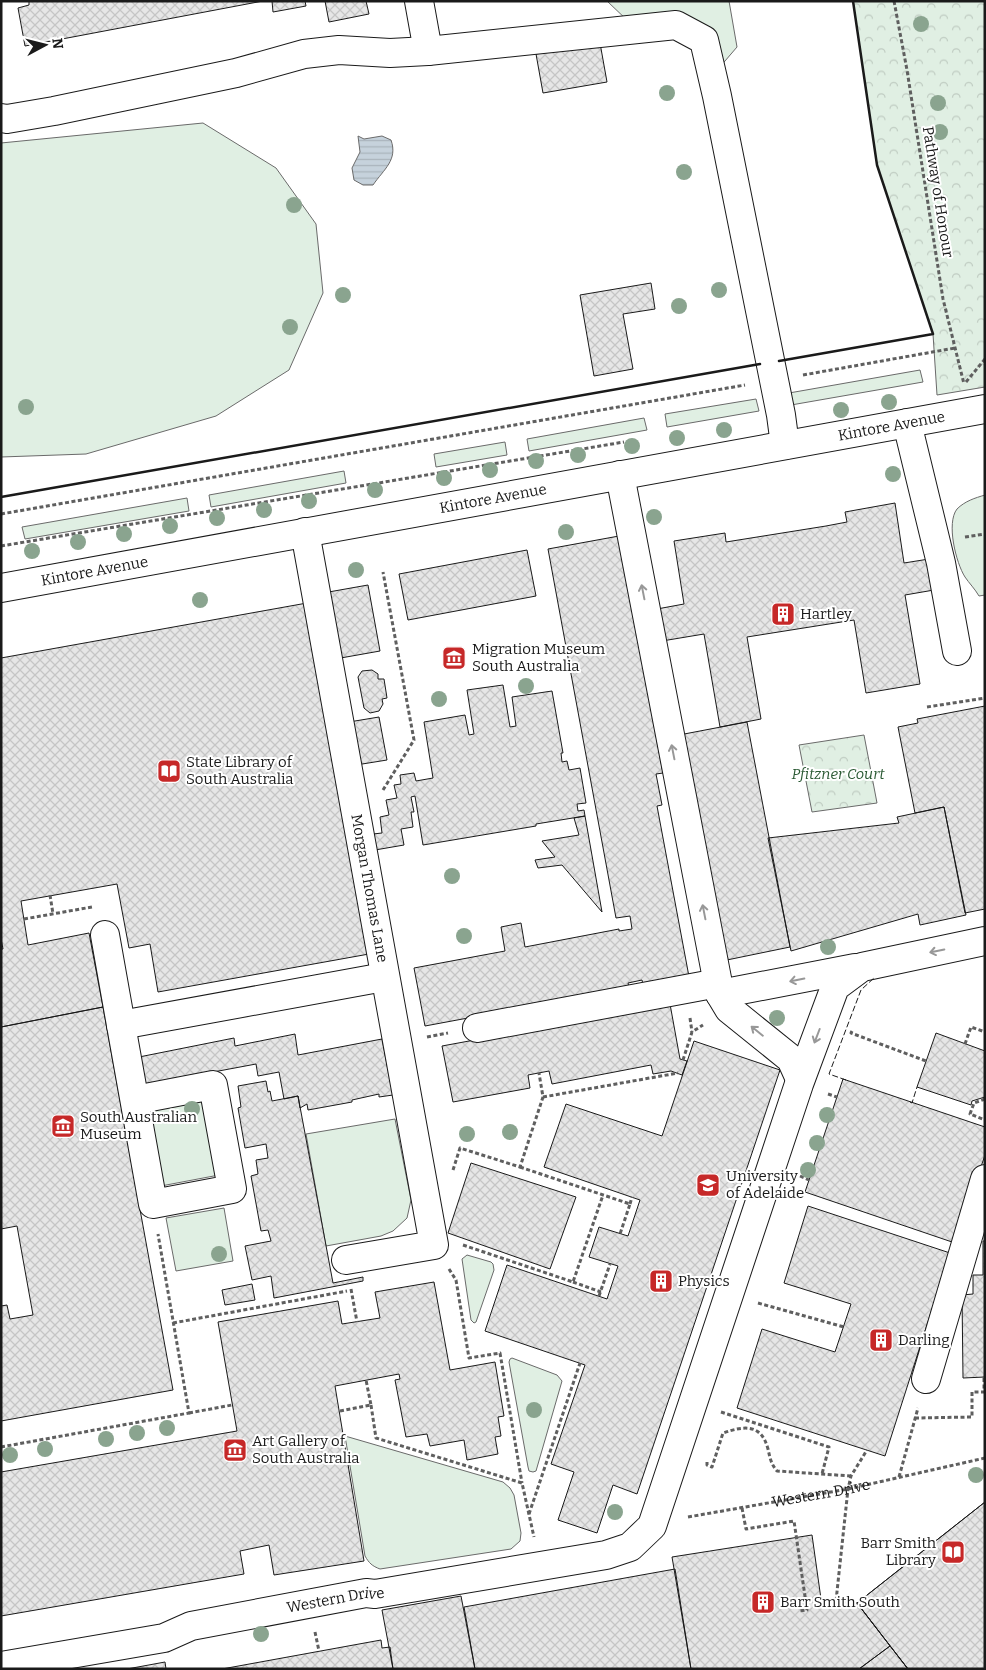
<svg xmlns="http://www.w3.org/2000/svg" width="986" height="1670" viewBox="0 0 986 1670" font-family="Bitter,serif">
<defs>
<pattern id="park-crowns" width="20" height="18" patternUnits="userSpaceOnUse" patternTransform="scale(1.25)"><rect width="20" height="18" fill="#e0efe3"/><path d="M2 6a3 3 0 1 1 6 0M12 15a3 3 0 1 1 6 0" fill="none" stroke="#c0ccc2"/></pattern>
<pattern id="water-rules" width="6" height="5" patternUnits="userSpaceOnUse" patternTransform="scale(1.25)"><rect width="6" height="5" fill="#c6d2dc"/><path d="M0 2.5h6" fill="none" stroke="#aab4bc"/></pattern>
<pattern id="building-cross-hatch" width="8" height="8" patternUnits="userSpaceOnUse" patternTransform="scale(1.25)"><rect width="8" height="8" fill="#e6e6e6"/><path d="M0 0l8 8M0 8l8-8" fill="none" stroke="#c5c5c5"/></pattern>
</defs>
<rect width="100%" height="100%" fill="#fff"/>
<path fill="#e0efe3" stroke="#6a6a6a" d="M 607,1 L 729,1 L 737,47 L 713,75 L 696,31 L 629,22 Z
M 203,123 L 276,168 L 316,224 L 323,293 L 289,370 L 216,416 L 86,454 L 1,457 L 1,143 Z
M 920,370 L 923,382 L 791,405 L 789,393 Z
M 756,399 L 759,411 L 667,427 L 665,414 Z
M 644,418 L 647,430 L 529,451 L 527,439 Z
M 505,442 L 507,455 L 436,467 L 434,454 Z
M 344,471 L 346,483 L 211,507 L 209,495 Z
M 985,495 L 985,595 L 979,596 C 975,589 969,583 965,577 C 956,563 946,523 957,509 C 965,501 975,498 985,495 Z
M 187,498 L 189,511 L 25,539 L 22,527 Z
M 205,1098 L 219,1175 L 161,1186 L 147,1109 Z
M 395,1119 L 411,1200 L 407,1218 L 393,1231 L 381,1236 L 326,1246 L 306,1134 Z
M 224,1208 L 233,1261 L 176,1271 L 166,1218 Z
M 467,1255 L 491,1262 L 493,1264 L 494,1270 L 476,1322 L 474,1323 L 471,1320 L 462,1259 Z
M 512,1358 L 557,1375 L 562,1381 L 536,1471 L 533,1472 L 529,1471 L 528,1467 L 509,1362 L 510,1359 Z
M 345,1436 L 503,1482 L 510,1488 L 514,1495 L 521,1533 L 520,1541 L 511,1549 L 380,1569 C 372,1566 369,1563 365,1556 Z"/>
<path fill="url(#park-crowns)" stroke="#6a6a6a" d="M 853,1 L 985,1 L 985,387 L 937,395 L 933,334 L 877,165 Z
M 864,735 L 877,803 L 812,812 L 799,745 Z"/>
<path fill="url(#water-rules)" stroke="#6a6a6a" d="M 358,136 L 364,139 L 382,136 L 391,140 C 398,160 384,169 373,185 L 363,185 L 354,180 L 352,168 L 360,152 Z"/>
<path fill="url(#building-cross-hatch)" stroke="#1a1a1a" d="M 29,1 L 263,1 L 25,46 L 18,8 L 29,5 Z
M 272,1 L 305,1 L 306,6 L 273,12 Z
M 325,1 L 366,1 L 369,14 L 329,22 Z
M 600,43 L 607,82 L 543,93 L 536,54 Z
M 651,283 L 655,309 L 623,314 L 633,369 L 594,376 L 580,295 Z
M 895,503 L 904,563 L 929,559 L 934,590 L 905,595 L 920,684 L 866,693 L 854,620 L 747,637 L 761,719 L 720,727 L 704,634 L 662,641 L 657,609 L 684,604 L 674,541 L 725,533 L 726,542 L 826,526 L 847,522 L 845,512 Z
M 619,536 L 663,773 L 656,774 L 662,805 L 657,806 L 690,982 L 644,990 L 642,980 L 628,983 L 629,988 L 425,1026 L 414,968 L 505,951 L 501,927 L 521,923 L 525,947 L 619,929 L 619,931 L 632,929 L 630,916 L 616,918 L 548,549 Z
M 527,550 L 536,596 L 408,620 L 399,574 Z
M 368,585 L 380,651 L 335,659 L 323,593 Z
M 307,603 L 369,954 L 158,992 L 150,944 L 129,948 L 117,884 L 21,901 L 28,945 L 89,933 L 103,1007 L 1,1027 L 1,949 L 3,949 L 1,939 L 1,658 Z
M 372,670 L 378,674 L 378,679 L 384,679 L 387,698 L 382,699 L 383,704 L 379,711 L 370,713 L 364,708 L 358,677 L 362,671 Z
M 503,685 L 510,727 L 516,726 L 512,697 L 552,691 L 563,753 L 561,753 L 562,762 L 567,761 L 569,770 L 580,768 L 586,803 L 577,804 L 578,811 L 584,810 L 585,816 L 536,824 L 536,826 L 423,845 L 415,796 L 411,797 L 414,812 L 411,812 L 413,827 L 401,829 L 404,845 L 375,850 L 373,834 L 382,833 L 380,817 L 389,815 L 386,800 L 397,798 L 394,785 L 401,784 L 400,775 L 414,773 L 416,781 L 433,778 L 424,722 L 465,715 L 469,735 L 474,734 L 467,690 Z
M 985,706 L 985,909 L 965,913 L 944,807 L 915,813 L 898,727 L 918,723 L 917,719 Z
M 379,717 L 387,760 L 356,765 L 349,722 Z
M 747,722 L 790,947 L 722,961 L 679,735 Z
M 944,807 L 966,915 L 920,925 L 918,914 L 791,951 L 768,838 L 899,823 L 897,817 Z
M 585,816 L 602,912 L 562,865 L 538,868 L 535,860 L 555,857 L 542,841 L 579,835 L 574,818 Z
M 670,1004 L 680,1059 L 687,1061 L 682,1075 L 671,1071 L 653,1074 L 651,1065 L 552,1084 L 549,1071 L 528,1075 L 530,1088 L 453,1102 L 442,1046 Z
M 103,1007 L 173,1390 L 1,1421 L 1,1306 L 7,1305 L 10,1319 L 33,1315 L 17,1226 L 1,1229 L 1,1027 Z
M 936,1033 L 985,1051 L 985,1097 L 972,1101 L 971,1105 L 917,1087 Z
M 295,1034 L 298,1055 L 382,1039 L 393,1095 L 379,1097 L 379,1094 L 352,1100 L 352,1102 L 308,1110 L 307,1104 L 300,1108 L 298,1096 L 284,1099 L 279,1072 L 258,1076 L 256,1064 L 144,1085 L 139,1057 L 234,1038 L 235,1046 Z
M 694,1041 L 780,1070 L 637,1494 L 613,1485 L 597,1533 L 558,1520 L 574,1472 L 551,1464 L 585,1365 L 485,1331 L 507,1265 L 607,1299 L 618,1266 L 589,1257 L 599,1227 L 628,1236 L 640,1200 L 544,1167 L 566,1104 L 662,1136 Z
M 843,1079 L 985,1127 L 985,1155 L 955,1243 L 805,1192 Z
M 266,1081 L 268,1092 L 270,1091 L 272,1101 L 298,1096 L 333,1283 L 363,1277 L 363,1281 L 274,1298 L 271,1276 L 252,1280 L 245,1246 L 271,1241 L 268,1230 L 261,1231 L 251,1176 L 258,1174 L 256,1160 L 268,1158 L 266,1144 L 245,1148 L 238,1108 L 241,1107 L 238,1086 Z
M 471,1163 L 576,1197 L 550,1269 L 448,1233 Z
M 808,1206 L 950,1253 L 885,1456 L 737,1408 L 762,1329 L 835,1352 L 851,1304 L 784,1283 Z
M 983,1241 L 985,1241 L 985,1377 L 963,1378 L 962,1295 L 973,1294 L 973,1275 L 983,1275 Z
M 434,1282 L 450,1370 L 495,1362 L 504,1416 L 498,1417 L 501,1436 L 495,1437 L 498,1454 L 467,1460 L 464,1440 L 430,1446 L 427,1434 L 406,1437 L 395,1380 L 400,1379 L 399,1374 L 335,1386 L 364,1561 L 274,1575 L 269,1545 L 240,1551 L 244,1574 L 1,1616 L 1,1472 L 237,1431 L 218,1322 L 338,1301 L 342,1324 L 380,1318 L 375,1292 Z
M 252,1284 L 255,1300 L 225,1305 L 222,1290 Z
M 985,1502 L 985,1669 L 908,1669 L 857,1603 Z
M 985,1502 L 985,1669 L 908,1669 L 857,1603 Z
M 812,1535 L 821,1599 L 857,1603 L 890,1646 L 859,1669 L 691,1669 L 672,1557 Z
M 675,1569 L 691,1669 L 475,1669 L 464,1607 Z
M 461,1596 L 475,1669 L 393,1669 L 382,1610 Z
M 381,1640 L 382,1648 L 390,1647 L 393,1669 L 222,1669 Z
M 890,1646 L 908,1669 L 859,1669 Z
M 165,1662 L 166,1669 L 127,1669 Z"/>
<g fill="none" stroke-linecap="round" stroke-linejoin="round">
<g stroke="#1a1a1a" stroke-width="30">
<g id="minor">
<path d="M 419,1 L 428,51 L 676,25 L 704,40 L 717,96 L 781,415 L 785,445"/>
<path d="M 1,118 L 7,119 L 54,111 L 236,73 L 304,54 L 339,50 L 390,53 L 428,51"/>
<path d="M 907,423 L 941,563 L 957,651"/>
<path d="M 620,475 L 720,994 L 855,968"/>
<path id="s2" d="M 305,532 L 434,1245 L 346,1260"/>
<path id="s3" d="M 1,588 L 985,409"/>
<path d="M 105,935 L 121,1025 L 384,977"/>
<path d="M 720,994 L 729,1009 L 791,1059 L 800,1079"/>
<path d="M 121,1025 L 153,1204 L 232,1189 L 213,1085 L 135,1100"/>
<path d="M 477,1028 L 718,983"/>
<path d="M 926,1379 L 985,1179"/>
<path id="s4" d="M 1,1666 L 164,1638 L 191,1626 L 366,1593 L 375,1594 L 606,1555 L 630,1547 L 652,1526 L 799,1084 L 835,987 L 862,967 L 985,941"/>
</g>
</g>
<g stroke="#5f5f5f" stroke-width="3" stroke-dasharray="4 2.5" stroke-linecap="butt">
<path d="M 894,1 L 907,70 L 943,299 L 964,384"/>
<path d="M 803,375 L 955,348"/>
<path d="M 966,382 L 985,359"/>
<path d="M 1,514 L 745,385"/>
<path d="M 965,537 L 985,534"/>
<path d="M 1,546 L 624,442"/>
<path d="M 927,707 L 985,698"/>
<path d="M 383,790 L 414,740 L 383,572"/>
<path d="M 50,895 L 53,914"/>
<path d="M 24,919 L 92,907"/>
<path d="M 690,1018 L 692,1032"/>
<path d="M 852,1031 L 851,1033 L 926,1061"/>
<path d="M 427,1037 L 448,1033"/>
<path d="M 965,1044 L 971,1027 L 985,1032"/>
<path d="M 683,1060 L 692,1032 L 703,1025"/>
<path d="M 828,1094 L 837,1097"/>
<path d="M 543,1097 L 678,1073"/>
<path d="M 985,1099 L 974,1103 L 970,1114 L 985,1120"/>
<path d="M 520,1167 L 630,1204 L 620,1234"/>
<path d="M 453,1170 L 460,1148 L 520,1167 L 543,1097 L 539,1073"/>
<path d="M 800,1176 L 809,1180"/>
<path d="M 630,1204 L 632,1197"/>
<path d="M 463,1245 L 573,1282 L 603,1195"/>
<path d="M 449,1269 L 456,1280 L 469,1358 L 500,1353 L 522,1483"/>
<path d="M 573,1282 L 601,1292"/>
<path d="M 351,1289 L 357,1322"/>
<path d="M 599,1296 L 610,1264"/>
<path d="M 758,1303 L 844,1327"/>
<path d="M 173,1323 L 347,1291"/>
<path d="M 371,1405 L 376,1438 L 522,1483 L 534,1537"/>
<path d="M 340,1411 L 371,1405 L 366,1380"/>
<path d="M 721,1412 L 829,1447 L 822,1474"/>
<path d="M 189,1413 L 232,1405"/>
<path d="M 915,1418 L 972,1417 L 972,1392 L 984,1392 L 984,1377"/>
<path d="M 1,1447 L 189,1413 L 158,1234"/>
<path d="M 707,1462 L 707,1465 L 712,1467 L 723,1433 C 744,1426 761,1423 768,1449 C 770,1458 771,1464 777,1471 L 851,1476"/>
<path d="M 899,1477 L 918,1408"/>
<path d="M 742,1508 L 746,1529 L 794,1521 L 807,1610 L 799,1611"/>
<path d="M 529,1514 L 580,1363"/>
<path id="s1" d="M 688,1517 L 848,1489 L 985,1458"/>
<path d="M 836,1601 L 848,1489 L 851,1476 L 867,1450"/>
<path d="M 315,1632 L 319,1651"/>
</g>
<use href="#minor" stroke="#fff" stroke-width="28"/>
<path stroke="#1a1a1a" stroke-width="1" stroke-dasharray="6 2.5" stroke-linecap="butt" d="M 846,1080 L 829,1074 L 861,990 L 875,977
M 910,1102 L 912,1103 L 917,1087"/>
<path stroke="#1a1a1a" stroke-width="2.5" d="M 779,361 L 933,334 L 877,165 L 853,1
M 1,497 L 760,364"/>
</g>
<g fill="#8aa48f">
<circle cx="921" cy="24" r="8"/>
<circle cx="667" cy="93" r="8"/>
<circle cx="938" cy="103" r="8"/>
<circle cx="940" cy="132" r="8"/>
<circle cx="684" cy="172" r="8"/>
<circle cx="294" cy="205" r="8"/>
<circle cx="719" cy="290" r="8"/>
<circle cx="343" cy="295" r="8"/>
<circle cx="679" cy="306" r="8"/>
<circle cx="290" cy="327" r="8"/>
<circle cx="889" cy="402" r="8"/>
<circle cx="26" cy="407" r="8"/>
<circle cx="841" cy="410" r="8"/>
<circle cx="724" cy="430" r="8"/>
<circle cx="677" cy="438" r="8"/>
<circle cx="632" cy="446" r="8"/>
<circle cx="578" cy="455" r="8"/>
<circle cx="536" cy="461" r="8"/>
<circle cx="490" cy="470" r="8"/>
<circle cx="893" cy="474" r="8"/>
<circle cx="444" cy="478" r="8"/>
<circle cx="375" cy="490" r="8"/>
<circle cx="309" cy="501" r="8"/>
<circle cx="264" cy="510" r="8"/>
<circle cx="654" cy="517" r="8"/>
<circle cx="217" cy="518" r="8"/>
<circle cx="170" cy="526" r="8"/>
<circle cx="566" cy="532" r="8"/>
<circle cx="124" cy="534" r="8"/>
<circle cx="78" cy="542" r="8"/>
<circle cx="32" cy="551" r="8"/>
<circle cx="356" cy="570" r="8"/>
<circle cx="200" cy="600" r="8"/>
<circle cx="526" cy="686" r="8"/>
<circle cx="439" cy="699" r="8"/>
<circle cx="452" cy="876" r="8"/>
<circle cx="464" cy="936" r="8"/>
<circle cx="828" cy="947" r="8"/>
<circle cx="777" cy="1018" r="8"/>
<circle cx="192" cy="1109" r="8"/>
<circle cx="827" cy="1115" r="8"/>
<circle cx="510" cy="1132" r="8"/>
<circle cx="467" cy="1134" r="8"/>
<circle cx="817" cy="1143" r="8"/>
<circle cx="808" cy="1170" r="8"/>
<circle cx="219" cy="1254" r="8"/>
<circle cx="534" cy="1410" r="8"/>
<circle cx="167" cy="1428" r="8"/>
<circle cx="137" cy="1433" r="8"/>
<circle cx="106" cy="1439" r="8"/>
<circle cx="45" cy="1449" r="8"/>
<circle cx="10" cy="1455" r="8"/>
<circle cx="976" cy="1475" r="8"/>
<circle cx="615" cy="1512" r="8"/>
<circle cx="261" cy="1634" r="8"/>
</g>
<defs><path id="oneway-shaft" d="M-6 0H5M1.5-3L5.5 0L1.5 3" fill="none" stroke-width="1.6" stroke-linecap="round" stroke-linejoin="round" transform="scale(1.25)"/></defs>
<g stroke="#989898">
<use href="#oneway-shaft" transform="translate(643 592) rotate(-101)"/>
<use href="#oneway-shaft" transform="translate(673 752) rotate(-101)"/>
<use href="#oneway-shaft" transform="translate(704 912) rotate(-101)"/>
<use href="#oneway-shaft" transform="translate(937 951) rotate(168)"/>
<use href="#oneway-shaft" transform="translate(797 980) rotate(169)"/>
<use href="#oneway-shaft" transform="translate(757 1031) rotate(-141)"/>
<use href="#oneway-shaft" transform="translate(817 1036) rotate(111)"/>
</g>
<defs>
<g id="building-square" transform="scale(1.25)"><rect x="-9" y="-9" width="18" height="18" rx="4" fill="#c62828" stroke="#fff"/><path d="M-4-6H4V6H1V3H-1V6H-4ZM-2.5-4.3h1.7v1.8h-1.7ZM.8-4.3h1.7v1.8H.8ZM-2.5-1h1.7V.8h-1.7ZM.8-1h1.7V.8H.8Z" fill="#fff"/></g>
<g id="museum-square" transform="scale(1.25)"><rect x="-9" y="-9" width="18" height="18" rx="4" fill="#c62828" stroke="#fff"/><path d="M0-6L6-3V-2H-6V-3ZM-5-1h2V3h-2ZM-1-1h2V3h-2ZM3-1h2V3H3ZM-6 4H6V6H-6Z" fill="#fff"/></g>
<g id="library-square" transform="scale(1.25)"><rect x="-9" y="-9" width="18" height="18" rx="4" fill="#c62828" stroke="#fff"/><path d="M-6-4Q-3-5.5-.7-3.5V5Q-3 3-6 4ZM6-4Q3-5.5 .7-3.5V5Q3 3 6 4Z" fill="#fff"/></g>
<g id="university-square" transform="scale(1.25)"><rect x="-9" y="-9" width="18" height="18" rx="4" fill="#c62828" stroke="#fff"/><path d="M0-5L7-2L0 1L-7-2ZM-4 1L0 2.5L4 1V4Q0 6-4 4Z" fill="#fff"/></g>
</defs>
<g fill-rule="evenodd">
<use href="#building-square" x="783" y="614"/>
<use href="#museum-square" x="454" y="658"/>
<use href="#library-square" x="169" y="771"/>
<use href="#museum-square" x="63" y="1126"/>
<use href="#university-square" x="708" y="1185"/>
<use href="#building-square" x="661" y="1281"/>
<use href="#building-square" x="881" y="1340"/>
<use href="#museum-square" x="235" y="1450"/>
<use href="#library-square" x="953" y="1552"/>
<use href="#building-square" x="763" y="1602"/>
</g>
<g text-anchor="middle" stroke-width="4" stroke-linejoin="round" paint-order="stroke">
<g font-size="15" fill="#1a1a1a" stroke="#fff">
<text transform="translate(938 192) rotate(81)" y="5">Pathway of Honour</text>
<text dy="5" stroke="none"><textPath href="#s3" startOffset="905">Kintore Avenue</textPath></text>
<text dy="5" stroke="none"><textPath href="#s3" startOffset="500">Kintore Avenue</textPath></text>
<text dy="5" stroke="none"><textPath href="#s3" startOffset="95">Kintore Avenue</textPath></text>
<text dy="5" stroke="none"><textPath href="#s2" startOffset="362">Morgan Thomas Lane</textPath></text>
<text dy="5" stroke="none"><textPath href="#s1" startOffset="135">Western Drive</textPath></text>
<text dy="5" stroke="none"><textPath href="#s4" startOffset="342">Western Drive</textPath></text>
</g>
<g font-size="15" fill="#1a1a1a" stroke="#fff" text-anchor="start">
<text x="800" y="619">Hartley</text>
<text x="472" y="654">Migration Museum<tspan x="472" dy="17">South Australia</tspan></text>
<text x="186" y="767">State Library of<tspan x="186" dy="17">South Australia</tspan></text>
<text x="80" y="1122">South Australian<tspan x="80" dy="17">Museum</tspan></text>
<text x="726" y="1181">University<tspan x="726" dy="17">of Adelaide</tspan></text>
<text x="678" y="1286">Physics</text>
<text x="898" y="1345">Darling</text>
<text x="252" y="1446">Art Gallery of<tspan x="252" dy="17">South Australia</tspan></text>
<text x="936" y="1548" text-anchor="end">Barr Smith<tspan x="936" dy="17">Library</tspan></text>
<text x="780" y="1607">Barr Smith South</text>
</g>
<g font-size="15" font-style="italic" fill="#2b5a34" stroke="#fff">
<text x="838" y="779">Pfitzner Court</text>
</g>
</g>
<rect width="986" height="1670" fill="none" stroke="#1a1a1a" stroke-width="5"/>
<g transform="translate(45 45) rotate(83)" stroke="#ffffff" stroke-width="4" paint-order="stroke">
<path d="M0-4L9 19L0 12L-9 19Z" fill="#1a1a1a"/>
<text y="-8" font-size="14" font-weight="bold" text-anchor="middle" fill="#1a1a1a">N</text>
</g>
</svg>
